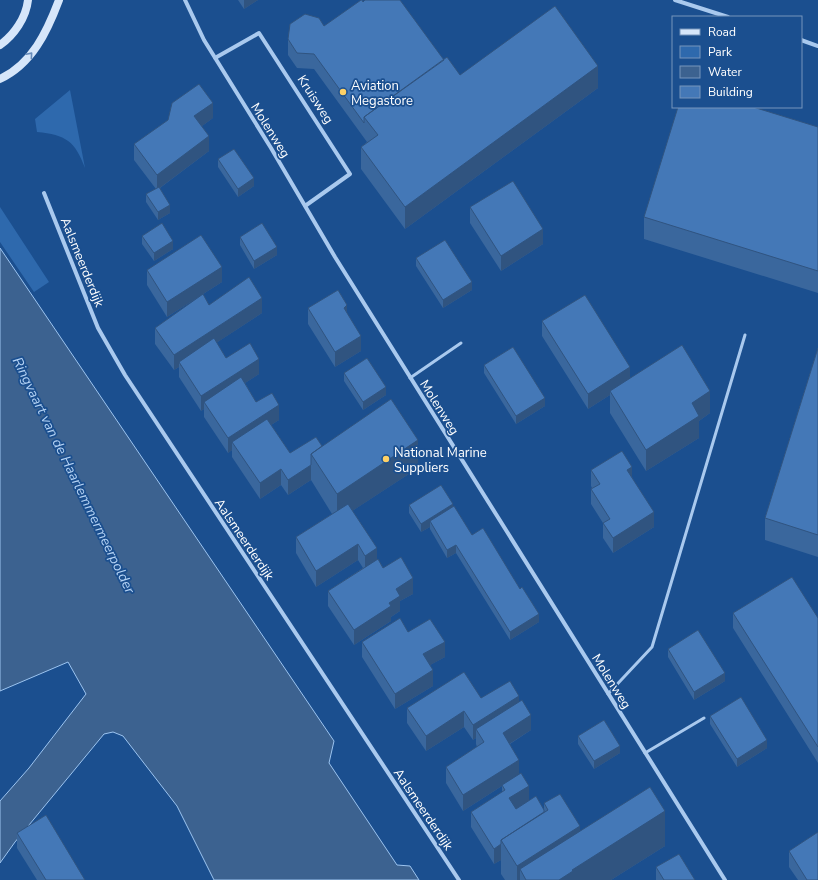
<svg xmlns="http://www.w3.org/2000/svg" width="818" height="880" viewBox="0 0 818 880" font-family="'Nunito Sans',sans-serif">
<rect width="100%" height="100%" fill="#1b4f8f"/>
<path fill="#2e69ad" d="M 70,90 L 85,168 C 75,141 66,135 37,132 L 35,119 Z
M 0,207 L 49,282 L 34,292 L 0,242 Z"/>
<path fill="#3c6290" stroke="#9cc4f0" d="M 0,248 L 334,741 L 329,763 L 397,865 L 410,866 L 419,880 L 214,880 L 177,806 L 123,736 L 113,732 L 104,734 L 15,842 L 0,863 L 0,801 L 29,768 L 86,694 L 68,662 L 0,691 Z"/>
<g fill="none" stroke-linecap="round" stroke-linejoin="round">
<path stroke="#a9c9ee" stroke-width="3" d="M 410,378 L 461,343
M 608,694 L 652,647 L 745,335
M 645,753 L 704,718"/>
<path stroke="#a9c9ee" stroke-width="4" d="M 185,0 L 204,40 L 271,148 L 335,257 L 725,880
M 675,0 L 728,17
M 801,40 L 818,46
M 215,58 L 259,33 L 350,174 L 305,206
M 44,193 L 98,328 L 125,375 L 459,880"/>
<path stroke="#d6e6fa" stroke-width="8" d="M 0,45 C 14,35 26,18 28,0
M 0,79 C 32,64 47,32 59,0"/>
</g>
<path fill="#3a679d" d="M 238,0 L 258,0 L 244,9 Z
M 363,2 L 444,60 L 460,75 L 598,88 L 405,229 L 361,169 L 361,147 L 367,142 L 314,69 L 297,68 L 288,55 L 288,39 L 324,26 Z
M 213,118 L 202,126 L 209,151 L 160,188 L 170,213 L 158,220 L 146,202 L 146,194 L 156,189 L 134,160 L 134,144 Z
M 818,127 L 818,293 L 644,239 L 644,217 Z
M 218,159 L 254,186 L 238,197 L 218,167 Z
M 470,207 L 543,244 L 501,271 L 470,223 Z
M 142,236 L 173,249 L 154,261 L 142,244 Z
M 240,237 L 277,255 L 254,269 L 240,245 Z
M 416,258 L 472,290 L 443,308 L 416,266 Z
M 147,270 L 222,282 L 167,317 L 147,285 Z
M 209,305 L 262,313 L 216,343 L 226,358 L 259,374 L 245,383 L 256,402 L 279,420 L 271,425 L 290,453 L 322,446 L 418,468 L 352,511 L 377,559 L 383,568 L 413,594 L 400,601 L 400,611 L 391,617 L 391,621 L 354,645 L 328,606 L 328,591 L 363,568 L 358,560 L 316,587 L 296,553 L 296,537 L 332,514 L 311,480 L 288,495 L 281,485 L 260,499 L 232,457 L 232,450 L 228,453 L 204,417 L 204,409 L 201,411 L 179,377 L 179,367 L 174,370 L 155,344 L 155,328 Z
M 308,308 L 347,314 L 361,351 L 335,367 L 308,324 Z
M 542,321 L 630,378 L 710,413 L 699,421 L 699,438 L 646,471 L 610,413 L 610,395 L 588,409 L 542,336 Z
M 818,348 L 818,557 L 765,540 L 765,518 Z
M 484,365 L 545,406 L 516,424 L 484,373 Z
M 344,373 L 386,395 L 363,410 L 344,381 Z
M 591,470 L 632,477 L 654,527 L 613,553 L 603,538 L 603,523 L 591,504 L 591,489 L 592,488 L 591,486 Z
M 409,505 L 453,507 L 472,535 L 539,622 L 510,640 L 456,553 L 447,558 L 430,529 L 430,527 L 421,532 L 409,513 Z
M 733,613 L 818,618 L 818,763 L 733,628 Z
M 408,632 L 445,657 L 430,665 L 433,686 L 395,709 L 362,657 L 362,642 Z
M 668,649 L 725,681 L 694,700 L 668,657 Z
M 481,698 L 519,702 L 531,730 L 510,744 L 519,774 L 529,800 L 544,810 L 544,803 L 580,831 L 665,846 L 611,880 L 505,880 L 501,874 L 501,860 L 494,864 L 471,827 L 471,812 L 502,792 L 502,786 L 463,811 L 446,783 L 446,767 L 477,747 L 476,744 L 476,738 L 473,740 L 464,727 L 426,751 L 407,723 L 407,708 Z
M 710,716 L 767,748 L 737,767 L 710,724 Z
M 578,736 L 620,753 L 594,769 L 578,744 Z
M 17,833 L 85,880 L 37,880 L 17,848 Z
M 789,851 L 818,880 L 798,880 L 789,867 Z
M 656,867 L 695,880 L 656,880 Z"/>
<path fill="#305480" d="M 244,0 L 258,0 L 244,9 Z
M 598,66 L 598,88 L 405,229 L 405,207 Z
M 213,103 L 213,118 L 194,132 L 194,116 Z
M 209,136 L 209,151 L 157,190 L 157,175 Z
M 254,178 L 254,186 L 238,197 L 238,189 Z
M 170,205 L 170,213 L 158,220 L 158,212 Z
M 543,229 L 543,244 L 501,271 L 501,256 Z
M 173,241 L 173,249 L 154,261 L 154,253 Z
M 277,247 L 277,255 L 254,269 L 254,261 Z
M 222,267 L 222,282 L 167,317 L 167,302 Z
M 472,282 L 472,290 L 443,308 L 443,300 Z
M 262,298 L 262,313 L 181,366 L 179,362 L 179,367 L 174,370 L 174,355 Z
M 347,305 L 347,321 L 344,308 Z
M 361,336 L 361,351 L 335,367 L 335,352 Z
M 259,359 L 259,374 L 208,407 L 204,402 L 204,409 L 201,411 L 201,396 Z
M 630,367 L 630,382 L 610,391 L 610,395 L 588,409 L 588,394 Z
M 386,387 L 386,395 L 363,410 L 363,402 Z
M 710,391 L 710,413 L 699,421 L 699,438 L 646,471 L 646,450 L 692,403 Z
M 545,398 L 545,406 L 516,424 L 516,416 Z
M 279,405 L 279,420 L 236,447 L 232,442 L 232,450 L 228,453 L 228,438 Z
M 418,440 L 418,468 L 337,521 L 337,494 Z
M 311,465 L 311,480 L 288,495 L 288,480 Z
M 632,467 L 632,482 L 627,470 Z
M 281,469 L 281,485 L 260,499 L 260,483 Z
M 453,504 L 453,512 L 430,521 L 430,527 L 421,532 L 421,524 Z
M 654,512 L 654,527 L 613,553 L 613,538 Z
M 358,544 L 358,560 L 316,587 L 316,571 Z
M 456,545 L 456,553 L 447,558 L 447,550 Z
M 377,548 L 377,563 L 365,571 L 365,556 Z
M 413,578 L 413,594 L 400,601 L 400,611 L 391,617 L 391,621 L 354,645 L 354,630 L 389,603 L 396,589 Z
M 539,614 L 539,622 L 510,640 L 510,632 Z
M 445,642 L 445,657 L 423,669 L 423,654 Z
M 433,670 L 433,686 L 395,709 L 395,694 Z
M 725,673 L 725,681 L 694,700 L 694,692 Z
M 519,696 L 519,711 L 476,729 L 476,738 L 473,740 L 473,725 Z
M 464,711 L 464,727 L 426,751 L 426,736 Z
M 531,715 L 531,730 L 503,748 L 503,733 Z
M 767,740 L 767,748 L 737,767 L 737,759 Z
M 620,746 L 620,753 L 594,769 L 594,761 Z
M 519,760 L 519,775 L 463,811 L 463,795 Z
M 529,786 L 529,801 L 509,813 L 509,798 Z
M 665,811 L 665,846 L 611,880 L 559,880 L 572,870 Z
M 580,826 L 580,861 L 520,869 L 520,880 L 517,880 L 517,866 Z
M 501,844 L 501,860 L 494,864 L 494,849 Z"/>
<path fill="#4478b7" stroke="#305480" d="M 361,0 L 362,0 L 363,2 L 365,0 L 400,0 L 444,60 L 364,117 L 364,123 L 314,54 L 297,53 L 288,39 L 290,24 L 305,14 L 319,18 L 324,26 Z
M 555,6 L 598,66 L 405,207 L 361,147 L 378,135 L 364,117 L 447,57 L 460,75 Z
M 199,84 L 213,103 L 194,116 L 209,136 L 157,175 L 134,144 L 168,120 L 172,103 Z
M 678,107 L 753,107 L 818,127 L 818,271 L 644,217 Z
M 234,149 L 254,178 L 238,189 L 218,159 Z
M 513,181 L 543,229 L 501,256 L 470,207 Z
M 159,187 L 170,205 L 158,212 L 146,194 Z
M 162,223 L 173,241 L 154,253 L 142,236 Z
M 262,223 L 277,247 L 254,261 L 240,237 Z
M 201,235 L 222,267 L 167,302 L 147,270 Z
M 445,240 L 472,282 L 443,300 L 416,258 Z
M 249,277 L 262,298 L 174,355 L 155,328 L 203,294 L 209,305 Z
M 338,290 L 347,305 L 344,308 L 361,336 L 335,352 L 308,308 Z
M 585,295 L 630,367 L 588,394 L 542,321 Z
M 214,338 L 226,358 L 250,343 L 259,359 L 201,396 L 179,362 Z
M 682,345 L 710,391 L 692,403 L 699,416 L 646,450 L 610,391 Z
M 513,347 L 545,398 L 516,416 L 484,365 Z
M 818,348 L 818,535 L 765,518 Z
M 367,358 L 386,387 L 363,402 L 344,373 Z
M 241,377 L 256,402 L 272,393 L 279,405 L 228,438 L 204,402 Z
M 391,399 L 418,440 L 337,494 L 311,454 Z
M 267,419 L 290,453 L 316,437 L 322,446 L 311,454 L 311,465 L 288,480 L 281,469 L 260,483 L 232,442 Z
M 622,451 L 632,467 L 627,470 L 654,512 L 613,538 L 603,523 L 610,519 L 591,489 L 600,484 L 591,470 Z
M 441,485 L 453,504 L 421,524 L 409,505 Z
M 348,504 L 377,548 L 365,556 L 358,544 L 316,571 L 296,537 Z
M 454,506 L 472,535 L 483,528 L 520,589 L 522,587 L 539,614 L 510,632 L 456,545 L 447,550 L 430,521 Z
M 401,557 L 413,578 L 396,589 L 400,596 L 389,603 L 391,606 L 354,630 L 328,591 L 378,559 L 383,568 Z
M 792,577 L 818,618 L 818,747 L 733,613 Z
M 400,618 L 408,632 L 430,619 L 445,642 L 423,654 L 433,670 L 395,694 L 362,642 Z
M 698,630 L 725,673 L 694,692 L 668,649 Z
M 464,672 L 481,698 L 510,681 L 519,696 L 473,725 L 464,711 L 426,736 L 407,708 Z
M 741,697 L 767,740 L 737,759 L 710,716 Z
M 522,700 L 531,715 L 503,733 L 519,760 L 463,795 L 446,767 L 484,742 L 476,729 Z
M 604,720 L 620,746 L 594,761 L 578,736 Z
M 521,773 L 529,786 L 509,798 L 516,809 L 536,796 L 544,810 L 544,812 L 501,840 L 501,844 L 494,849 L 471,812 L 505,790 L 502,785 Z
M 650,787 L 665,811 L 572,870 L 573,871 L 559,880 L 526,880 L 520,869 Z
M 560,794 L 580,826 L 517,866 L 501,840 L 548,810 L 544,803 Z
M 46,815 L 85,880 L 46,880 L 17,833 Z
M 818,832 L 818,880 L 807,880 L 789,851 Z
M 679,854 L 695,880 L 664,880 L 656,867 Z"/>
<defs><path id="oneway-chevron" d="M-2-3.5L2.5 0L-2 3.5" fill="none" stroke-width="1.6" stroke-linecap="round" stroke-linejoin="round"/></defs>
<use stroke="#668bba" href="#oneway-chevron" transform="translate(30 55) rotate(-49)"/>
<g fill="#ffd166" stroke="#1b4f8f" stroke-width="1.5">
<circle cx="343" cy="92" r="4"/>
<circle cx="386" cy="459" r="4"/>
</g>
<g text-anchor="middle" stroke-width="3.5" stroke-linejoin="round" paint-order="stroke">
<g font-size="13" fill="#fff" stroke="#1b4f8f" text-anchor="start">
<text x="351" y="90">Aviation<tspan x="351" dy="15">Megastore</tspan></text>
<text x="394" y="457">National Marine<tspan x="394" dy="15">Suppliers</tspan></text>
</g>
<g font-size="13" fill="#fff" stroke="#1b4f8f">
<text transform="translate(316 99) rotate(57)" y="5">Kruisweg</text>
<text transform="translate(271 130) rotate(58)" y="5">Molenweg</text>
<text transform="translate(83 262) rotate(68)" y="5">Aalsmeerderdijk</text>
<text transform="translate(440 407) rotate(58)" y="5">Molenweg</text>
<text transform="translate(245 539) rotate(56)" y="5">Aalsmeerderdijk</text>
<text transform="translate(612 681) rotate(58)" y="5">Molenweg</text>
<text transform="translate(424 809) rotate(56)" y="5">Aalsmeerderdijk</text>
</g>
<g font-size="14" font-style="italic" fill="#b5d3f5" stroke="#1b4f8f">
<text transform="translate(74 475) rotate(64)" y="5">Ringvaart van de Haarlemmermeerpolder</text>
</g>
</g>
<rect x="672" y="16" width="130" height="92" fill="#1b4f8f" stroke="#7695bc"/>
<rect x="680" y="29" width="20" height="6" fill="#d6e6fa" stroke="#7695bc"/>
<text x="708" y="36" font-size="12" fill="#ffffff">Road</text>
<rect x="680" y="46" width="20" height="12" fill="#2e69ad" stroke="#7695bc"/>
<text x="708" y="56" font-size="12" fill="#ffffff">Park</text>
<rect x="680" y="66" width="20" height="12" fill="#3c6290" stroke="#7695bc"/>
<text x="708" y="76" font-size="12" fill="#ffffff">Water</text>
<rect x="680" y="86" width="20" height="12" fill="#4478b7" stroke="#7695bc"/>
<text x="708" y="96" font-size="12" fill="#ffffff">Building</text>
</svg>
